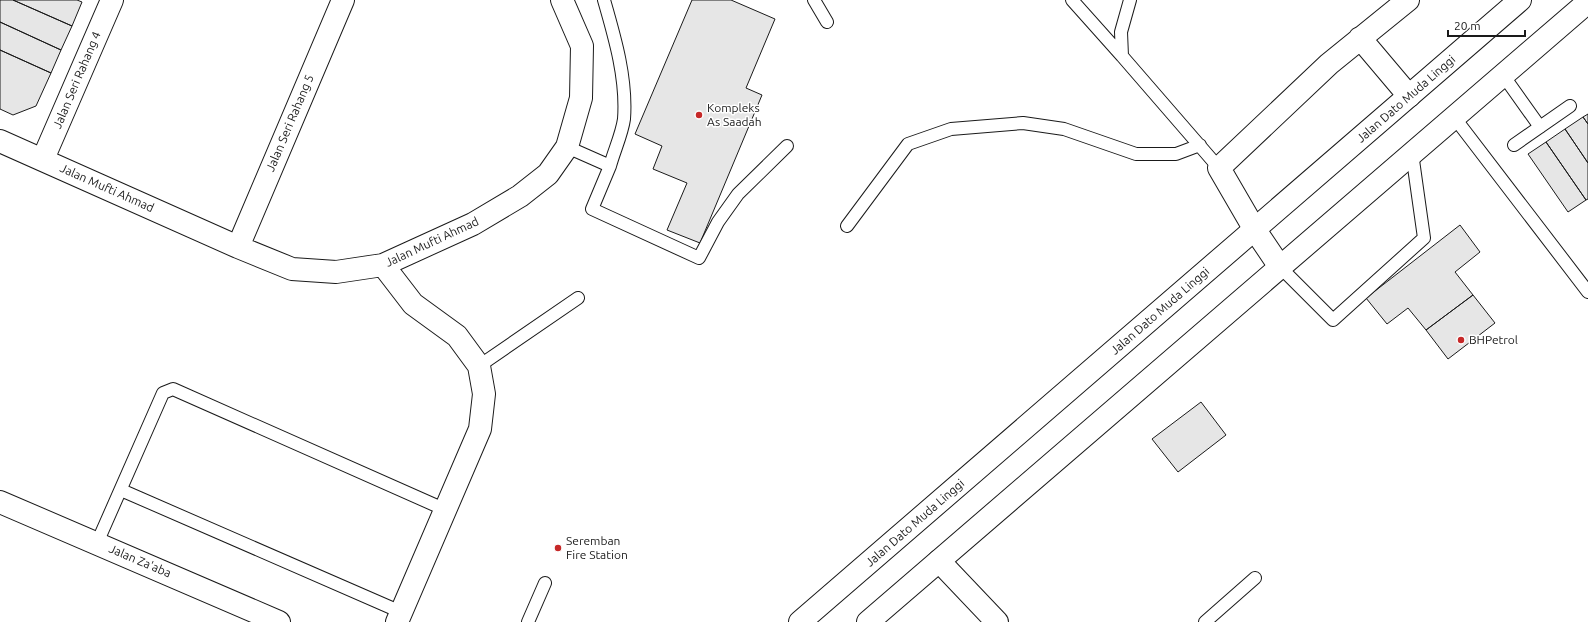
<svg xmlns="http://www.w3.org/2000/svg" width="1588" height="622" viewBox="0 0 1588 622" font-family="Ubuntu,sans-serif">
<rect width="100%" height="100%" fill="#fff"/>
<path fill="#e6e6e6" stroke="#1a1a1a" d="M 0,0 L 13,0 L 72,26 L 61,50 L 0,22 Z
M 13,0 L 77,0 L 82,2 L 72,26 Z
M 692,0 L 731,0 L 775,19 L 746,88 L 762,95 L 700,243 L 667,230 L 687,183 L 653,169 L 662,146 L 635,134 Z
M 0,22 L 61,50 L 51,73 L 0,50 Z
M 0,50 L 51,73 L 36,106 L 13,115 L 0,109 Z
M 1588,114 L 1588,124 L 1583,117 Z
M 1583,117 L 1588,124 L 1588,163 L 1565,129 Z
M 1565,129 L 1588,163 L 1588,199 L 1586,200 L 1546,142 Z
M 1546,142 L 1586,200 L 1568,212 L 1528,154 Z
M 1460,225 L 1480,252 L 1455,272 L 1473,295 L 1426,330 L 1408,308 L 1387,324 L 1366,298 Z
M 1473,295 L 1495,323 L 1448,359 L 1426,330 Z
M 1201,402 L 1226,435 L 1178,472 L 1152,439 Z"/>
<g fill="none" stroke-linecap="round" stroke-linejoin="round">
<g stroke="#1a1a1a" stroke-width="14">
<path id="lane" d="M 814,0 L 827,22
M 1072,0 L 1122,56
M 1130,0 L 1121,32 L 1122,56 L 1219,168
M 1503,75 L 1540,127
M 1454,117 L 1588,292
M 1514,145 L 1570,106
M 567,147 L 610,166 C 614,151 622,134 624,119 C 627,79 615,38 604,0
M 610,166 L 592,209 L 699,258 L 718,222 L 738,194 L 787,146
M 847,226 L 908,144 L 951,129 L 1023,123 L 1064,129 L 1136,154 L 1176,154 L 1200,145
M 1280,267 L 1333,320 L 1424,238 L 1412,153
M 479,366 L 578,298
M 121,490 L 401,612
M 97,543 L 163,393 L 173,389 L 446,510
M 528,622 L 545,583
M 1205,622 L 1255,578"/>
</g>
<g stroke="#1a1a1a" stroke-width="24">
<path id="street" d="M 1360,38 L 1409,96
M 0,141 L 238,247 L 292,269 L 336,272 L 383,265 L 473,224 L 520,196 L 548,174 L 567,147 L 581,98 L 582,46 L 562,0
M 43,159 L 112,0
M 238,247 L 343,0
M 383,265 L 413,304 L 457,336 L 479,366 L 484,394 L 480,429 L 397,622
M 1280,267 L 1255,230 L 1219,168 L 1329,64 L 1408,0
M 939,561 L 997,622"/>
</g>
<g stroke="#1a1a1a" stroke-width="24">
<path id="highway" d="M 0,502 L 279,622
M 800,622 L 1520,0
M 868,622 L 1588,2"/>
</g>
<use href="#lane" stroke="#fff" stroke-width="12"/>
<use href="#street" stroke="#fff" stroke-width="22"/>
<use href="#highway" stroke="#fff" stroke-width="22"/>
</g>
<g fill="#c62828" stroke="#fff" stroke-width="1.5">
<circle cx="699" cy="115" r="4"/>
<circle cx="1461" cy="340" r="4"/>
<circle cx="558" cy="548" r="4"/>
</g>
<g text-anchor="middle" stroke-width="3" stroke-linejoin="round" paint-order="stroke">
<g font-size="12" fill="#1a1a1a" stroke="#fff">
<text transform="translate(77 80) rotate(-67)" y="4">Jalan Seri Rahang 4</text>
<text transform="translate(1406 99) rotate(-41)" y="4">Jalan Dato Muda Linggi</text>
<text transform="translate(290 123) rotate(-67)" y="4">Jalan Seri Rahang 5</text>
<text transform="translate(107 188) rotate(24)" y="4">Jalan Mufti Ahmad</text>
<text transform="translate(432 242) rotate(-25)" y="4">Jalan Mufti Ahmad</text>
<text transform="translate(1160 311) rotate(-41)" y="4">Jalan Dato Muda Linggi</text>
<text transform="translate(915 523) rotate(-41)" y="4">Jalan Dato Muda Linggi</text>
<text transform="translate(140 561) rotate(23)" y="4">Jalan Za'aba</text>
</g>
<g font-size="12" fill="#1a1a1a" stroke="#fff" text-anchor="start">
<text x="707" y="112">Kompleks<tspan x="707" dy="14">As Saadah</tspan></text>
<text x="1469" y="344">BHPetrol</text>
<text x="566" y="545">Seremban<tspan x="566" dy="14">Fire Station</tspan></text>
</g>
</g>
<path d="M1448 30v6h77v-6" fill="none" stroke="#1a1a1a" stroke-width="2"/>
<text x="1454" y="30" font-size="12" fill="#1a1a1a" stroke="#ffffff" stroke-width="3" paint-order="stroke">20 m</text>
</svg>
